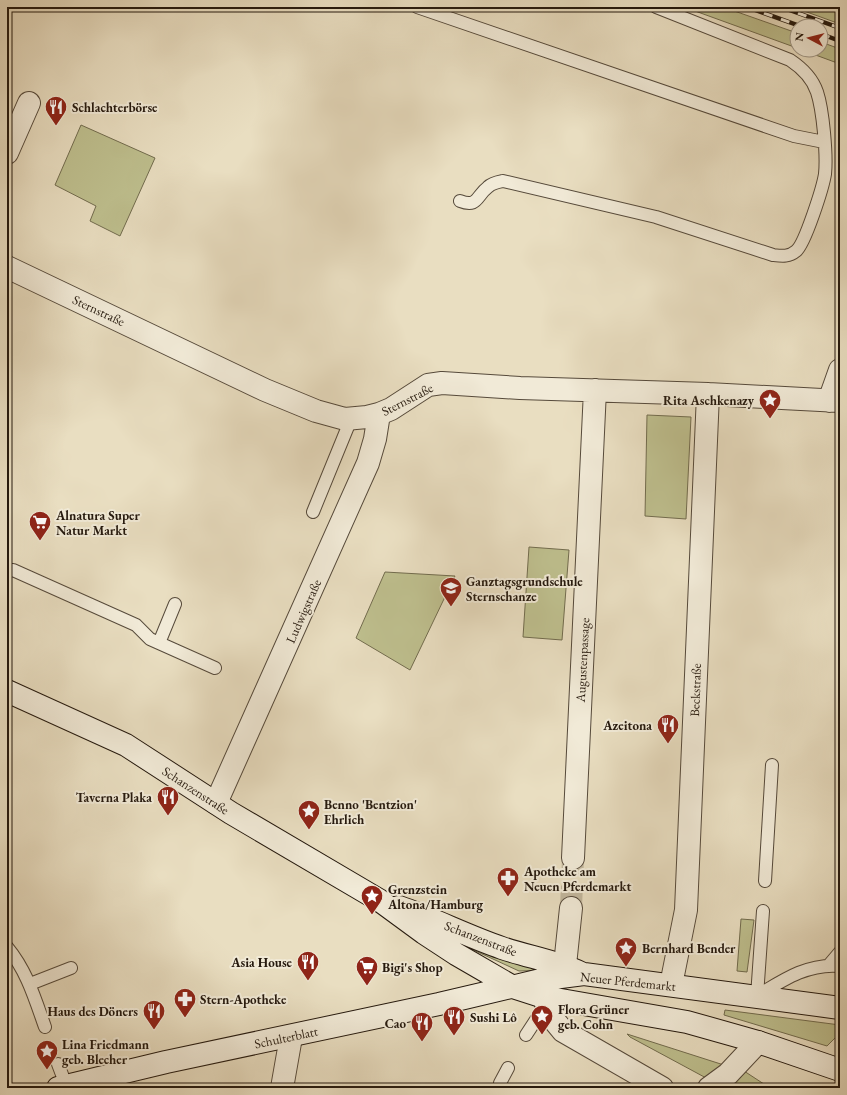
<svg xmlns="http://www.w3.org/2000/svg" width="847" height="1095" viewBox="0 0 847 1095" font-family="'EB Garamond',serif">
<rect width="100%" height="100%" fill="#e9dec1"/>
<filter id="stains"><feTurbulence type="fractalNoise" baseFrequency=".005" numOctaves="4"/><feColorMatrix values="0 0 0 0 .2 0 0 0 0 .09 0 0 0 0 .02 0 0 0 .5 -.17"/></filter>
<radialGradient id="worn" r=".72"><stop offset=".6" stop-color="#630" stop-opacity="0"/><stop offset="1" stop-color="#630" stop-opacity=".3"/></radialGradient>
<path fill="#bebf8e" stroke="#726c4e" d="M 684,7 L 723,7 L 797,33 L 797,48 Z
M 793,7 L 840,7 L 840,24 Z
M 821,42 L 840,49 L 840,64 L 802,50 L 821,50 Z
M 81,125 L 155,158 L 120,236 L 90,221 L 96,206 L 55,185 Z
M 647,415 L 691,417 L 686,519 L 645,516 Z
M 529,547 L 569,550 L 562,640 L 523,637 Z
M 385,572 L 455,576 L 410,670 L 356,638 Z
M 741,919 L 754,920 L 747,972 L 737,971 Z
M 468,945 L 548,970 L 519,971 L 469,948 Z
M 725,1010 L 840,1025 L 840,1033 L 827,1046 L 724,1015 Z
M 627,1034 L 727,1066 L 708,1079 L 630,1037 Z
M 744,1071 L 770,1088 L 726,1088 Z"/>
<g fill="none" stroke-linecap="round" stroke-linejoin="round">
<path stroke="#c2b79d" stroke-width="22" stroke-dasharray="22 11" stroke-linecap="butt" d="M 571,908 L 573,858"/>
<g stroke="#564a3b" stroke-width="14">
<path id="lane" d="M 417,7 L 794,136 L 824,142
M 460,201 C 478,208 476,196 488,187 C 492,183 498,182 503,181 L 656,217 L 773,255 C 782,256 789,257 796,251 C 805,244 823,187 825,174 C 827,155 823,110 817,92 C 812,77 802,68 790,60 L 656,7
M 313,512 L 351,419
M 7,571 L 13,570 L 136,625 L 150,639 L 215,668
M 159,643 L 175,604
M 765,881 L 772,765
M 7,947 C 27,971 35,999 45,1027
M 829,965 L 840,952
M 30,984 L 71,968
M 757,996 C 783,980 808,963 840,966
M 757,996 L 763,911
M 526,1035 L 545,1006
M 58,1064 L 66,1085
M 500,1088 L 500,1083 L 508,1068"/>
</g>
<g stroke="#564a3b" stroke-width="24">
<path id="street" d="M 7,153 L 29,103
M 7,267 L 265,390 L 316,411 L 345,419 L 367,417 L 379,414 L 391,409 L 428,385 L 442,383 L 520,388 L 708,394 L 840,401
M 829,401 L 840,370
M 216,803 L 368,463 L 375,439 L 379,414
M 573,858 L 595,390
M 565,965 L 571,908
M 671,985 L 686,910 L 708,394
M 544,997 L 549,1014 L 563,1031 L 662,1088
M 282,1088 L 291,1037
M 709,1088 L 728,1074 L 758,1042"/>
</g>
<g stroke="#25190e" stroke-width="24">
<path id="secondary" d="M 7,691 L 126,745 L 231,813 L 379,900 L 424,933 L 456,954 L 513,987 L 544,997 L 687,1022 L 758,1042 L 840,1070
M 399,907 C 434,919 467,936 502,948 C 528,957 556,961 581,973
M 58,1088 L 166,1062 L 439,1004 L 545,979 L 584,974 L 840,1008"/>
</g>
<use href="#lane" stroke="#f1ead7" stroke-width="12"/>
<use href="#street" stroke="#f1ead7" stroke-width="22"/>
<use href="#secondary" stroke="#f1ead7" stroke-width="22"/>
<g stroke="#25190e" stroke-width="4.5">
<path id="rail" d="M 747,7 L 800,26
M 781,7 L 840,28
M 821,34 L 840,41"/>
</g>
<use href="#rail" stroke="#f1ead7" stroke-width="3" stroke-dasharray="9" stroke-linecap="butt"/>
</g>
<defs>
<g id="restaurant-pin" transform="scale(1.15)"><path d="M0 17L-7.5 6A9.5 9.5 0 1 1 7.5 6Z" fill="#8f2418" stroke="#f1ead7"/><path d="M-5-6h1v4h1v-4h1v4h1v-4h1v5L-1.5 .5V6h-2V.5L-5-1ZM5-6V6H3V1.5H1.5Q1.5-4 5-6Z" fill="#fff"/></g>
<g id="sight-pin" transform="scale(1.15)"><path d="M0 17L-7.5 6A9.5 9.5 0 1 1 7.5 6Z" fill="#8f2418" stroke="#f1ead7"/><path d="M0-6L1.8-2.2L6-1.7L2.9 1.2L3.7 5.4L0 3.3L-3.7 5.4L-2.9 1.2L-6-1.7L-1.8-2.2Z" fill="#fff"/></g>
<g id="supermarket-pin" transform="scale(1.15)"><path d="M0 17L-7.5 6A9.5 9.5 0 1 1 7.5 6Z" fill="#8f2418" stroke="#f1ead7"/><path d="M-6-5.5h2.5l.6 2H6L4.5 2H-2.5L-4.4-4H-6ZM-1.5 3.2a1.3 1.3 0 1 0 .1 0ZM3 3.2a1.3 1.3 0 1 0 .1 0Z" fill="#fff"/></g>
<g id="school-pin" transform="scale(1.15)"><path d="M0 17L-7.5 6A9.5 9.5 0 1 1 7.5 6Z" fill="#8f2418" stroke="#f1ead7"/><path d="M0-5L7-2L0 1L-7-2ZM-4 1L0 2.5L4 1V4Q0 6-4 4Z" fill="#fff"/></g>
<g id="pharmacy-pin" transform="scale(1.15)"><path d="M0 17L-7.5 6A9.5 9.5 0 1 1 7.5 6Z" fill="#8f2418" stroke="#f1ead7"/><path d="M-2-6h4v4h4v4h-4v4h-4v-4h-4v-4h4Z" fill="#fff"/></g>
</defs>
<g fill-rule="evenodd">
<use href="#restaurant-pin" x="56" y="107"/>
<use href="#sight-pin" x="770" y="400"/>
<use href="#supermarket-pin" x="40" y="522"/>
<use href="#school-pin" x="451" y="588"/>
<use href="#restaurant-pin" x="668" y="725"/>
<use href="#restaurant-pin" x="168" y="797"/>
<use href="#sight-pin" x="309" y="811"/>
<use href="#pharmacy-pin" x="508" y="878"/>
<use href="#sight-pin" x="372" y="896"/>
<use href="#sight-pin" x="626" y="948"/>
<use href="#restaurant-pin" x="308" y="962"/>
<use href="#supermarket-pin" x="367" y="967"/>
<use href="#pharmacy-pin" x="185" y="999"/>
<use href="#restaurant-pin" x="154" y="1011"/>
<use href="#sight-pin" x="542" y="1016"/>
<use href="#restaurant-pin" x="454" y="1017"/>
<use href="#restaurant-pin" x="422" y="1023"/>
<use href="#sight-pin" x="47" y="1051"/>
</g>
<g text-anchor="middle" stroke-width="4" stroke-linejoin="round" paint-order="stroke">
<g font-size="13" font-weight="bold" fill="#25190e" stroke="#f1ead7" text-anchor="start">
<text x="72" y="112">Schlachterbörse</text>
<text x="754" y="405" text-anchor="end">Rita Aschkenazy</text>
<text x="56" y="520">Alnatura Super<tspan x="56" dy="15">Natur Markt</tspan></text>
<text x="466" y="586">Ganztagsgrundschule<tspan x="466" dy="15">Sternschanze</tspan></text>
<text x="652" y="730" text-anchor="end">Azeitona</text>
<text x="152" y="802" text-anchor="end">Taverna Plaka</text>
<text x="324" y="809">Benno 'Bentzion'<tspan x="324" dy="15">Ehrlich</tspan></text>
<text x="524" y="876">Apotheke am<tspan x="524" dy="15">Neuen Pferdemarkt</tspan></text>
<text x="388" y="894">Grenzstein<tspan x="388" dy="15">Altona/Hamburg</tspan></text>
<text x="642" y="953">Bernhard Bender</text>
<text x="292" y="967" text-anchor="end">Asia House</text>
<text x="382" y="972">Bigi's Shop</text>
<text x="200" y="1004">Stern-Apotheke</text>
<text x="558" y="1014">Flora Grüner<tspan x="558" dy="15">geb. Cohn</tspan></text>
<text x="138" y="1016" text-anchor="end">Haus des Döners</text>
<text x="470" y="1022">Sushi Lô</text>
<text x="406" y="1028" text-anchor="end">Cao</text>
<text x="62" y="1049">Lina Friedmann<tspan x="62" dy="15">geb. Blecher</tspan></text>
</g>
<g font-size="13" fill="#25190e" stroke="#f1ead7">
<text transform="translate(99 310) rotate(25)" y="5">Sternstraße</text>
<text transform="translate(407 399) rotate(-27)" y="5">Sternstraße</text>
<text transform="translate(303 611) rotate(-66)" y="5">Ludwigstraße</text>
<text transform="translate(582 660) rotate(-87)" y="5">Augustenpassage</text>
<text transform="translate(695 690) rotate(-88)" y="5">Beckstraße</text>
<text transform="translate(196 790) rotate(33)" y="5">Schanzenstraße</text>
<text transform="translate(481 938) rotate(21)" y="5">Schanzenstraße</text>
<text transform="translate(628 981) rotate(6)" y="5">Neuer Pferdemarkt</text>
<text transform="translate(286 1037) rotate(-12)" y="5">Schulterblatt</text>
</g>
</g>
<rect width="847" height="1095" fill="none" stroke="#e9dec1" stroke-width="24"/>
<rect x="8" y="8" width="831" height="1079" fill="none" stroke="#25190e" stroke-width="2"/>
<rect x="12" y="12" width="823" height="1071" fill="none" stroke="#25190e"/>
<g transform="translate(809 38) rotate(277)"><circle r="19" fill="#f1ead7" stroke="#9f9687"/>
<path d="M0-3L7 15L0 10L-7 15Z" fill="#8f2418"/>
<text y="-6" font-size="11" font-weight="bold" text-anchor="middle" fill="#25190e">N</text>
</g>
<rect width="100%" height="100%" filter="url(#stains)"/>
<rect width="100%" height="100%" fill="url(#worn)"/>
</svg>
